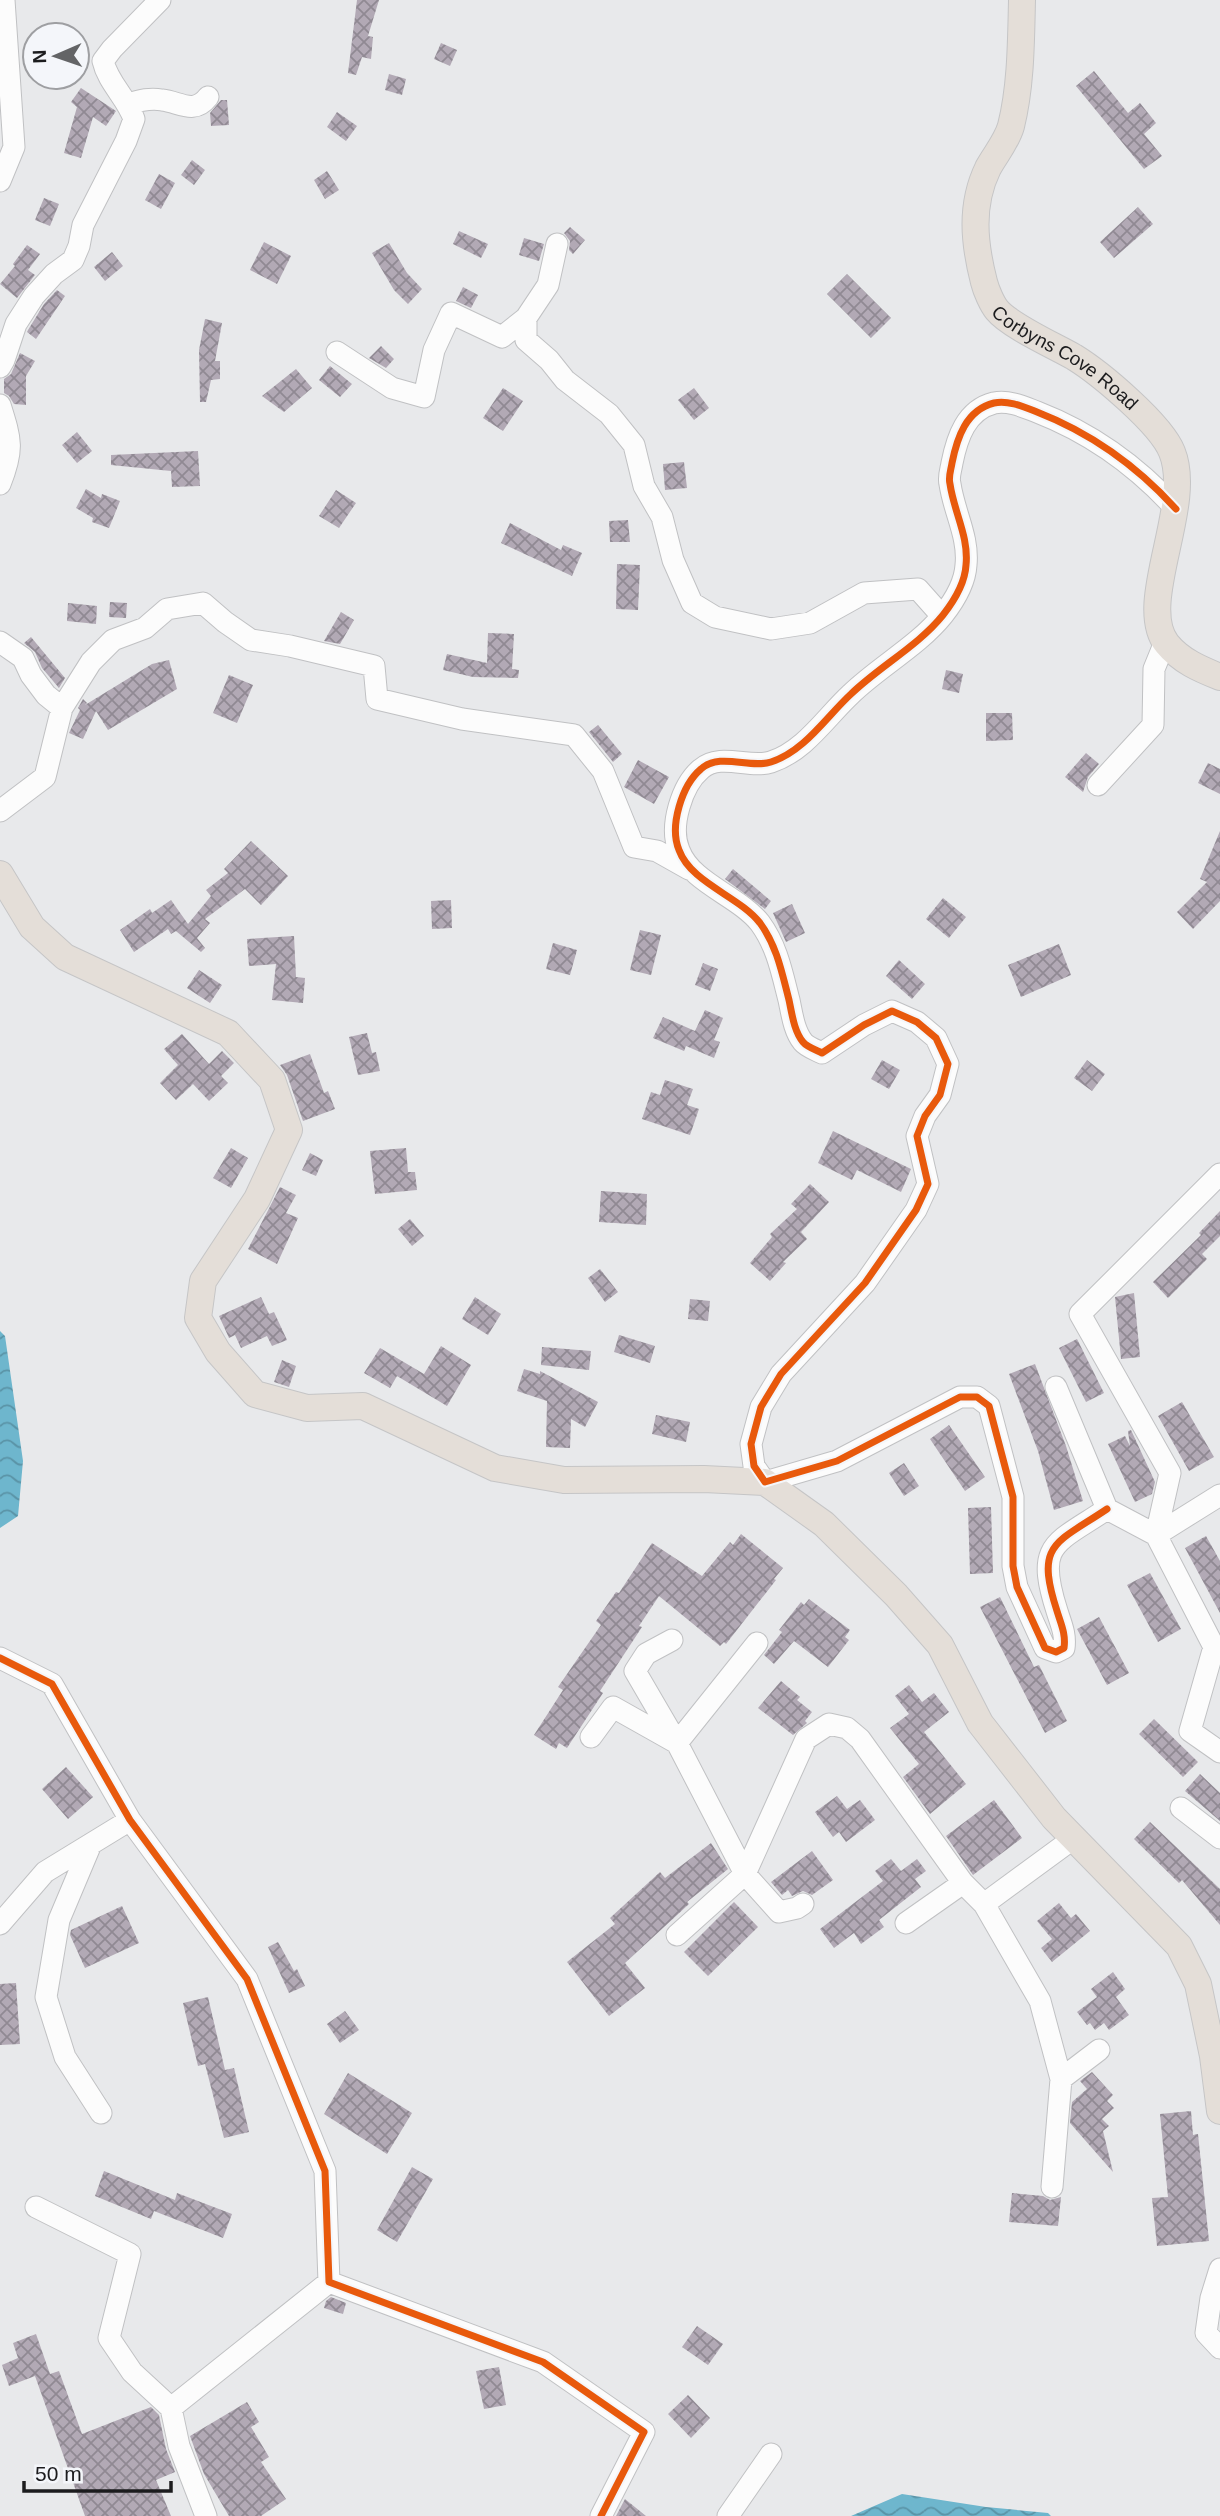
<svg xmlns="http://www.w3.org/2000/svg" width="1220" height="2516" viewBox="0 0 1220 2516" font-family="Arial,sans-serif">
<defs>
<pattern id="water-waves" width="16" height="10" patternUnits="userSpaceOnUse" patternTransform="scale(1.75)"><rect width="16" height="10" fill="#6eb6cd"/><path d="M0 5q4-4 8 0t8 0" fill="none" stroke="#5a93a6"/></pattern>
<pattern id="building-cross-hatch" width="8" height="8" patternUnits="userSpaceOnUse" patternTransform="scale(1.75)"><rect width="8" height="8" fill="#b2a9b5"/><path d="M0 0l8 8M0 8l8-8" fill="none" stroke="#908993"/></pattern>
</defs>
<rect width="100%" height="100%" fill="#e8e9eb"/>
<path fill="url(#water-waves)" d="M 0,1331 L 5,1336 L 23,1461 L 18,1516 L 0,1528 Z
M 902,2494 L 986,2507 L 1048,2513 L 1051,2516 L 851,2516 Z"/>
<path fill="url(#building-cross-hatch)" d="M 357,0 L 379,0 L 368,36 L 373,37 L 371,59 L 362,57 L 356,75 L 348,73 Z
M 441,43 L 457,50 L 450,66 L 434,59 Z
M 1094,71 L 1128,113 L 1140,103 L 1156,123 L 1144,134 L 1162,156 L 1144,169 L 1076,86 Z
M 389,74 L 406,79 L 402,95 L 385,90 Z
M 81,88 L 116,111 L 106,126 L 93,117 L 81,158 L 64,153 L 77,107 L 71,102 Z
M 221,100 L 227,100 L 229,125 L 211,126 L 210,113 Z
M 337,112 L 357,126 L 346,141 L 327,127 Z
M 192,160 L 205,170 L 194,185 L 181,175 Z
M 327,171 L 339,190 L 325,199 L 314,180 Z
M 159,174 L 175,183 L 161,209 L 145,200 Z
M 44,198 L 59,204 L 50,226 L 35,220 Z
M 1138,207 L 1153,224 L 1114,258 L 1100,242 Z
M 570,227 L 585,240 L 573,254 L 569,250 L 570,241 L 564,233 Z
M 459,231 L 488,244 L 481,258 L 453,244 Z
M 524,238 L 544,244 L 539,261 L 519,255 Z
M 264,242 L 291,256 L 277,284 L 250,270 Z
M 389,243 L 407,273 L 422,289 L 408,304 L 394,290 L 372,253 Z
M 27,245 L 40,254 L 28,270 L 35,275 L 17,298 L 0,284 L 15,266 L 13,264 Z
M 112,252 L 123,266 L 105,281 L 94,267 Z
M 847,274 L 891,318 L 871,338 L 827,294 Z
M 463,287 L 478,295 L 471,308 L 456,301 Z
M 57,290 L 65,296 L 36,339 L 27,332 L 28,330 L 44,304 Z
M 205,319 L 222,323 L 215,361 L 220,361 L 220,379 L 211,380 L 206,402 L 200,402 L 199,350 Z
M 381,346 L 394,359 L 386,368 L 369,358 Z
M 20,353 L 35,361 L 26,376 L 26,405 L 14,404 L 9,396 L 4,393 L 4,379 L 11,374 Z
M 330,366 L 352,384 L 340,397 L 319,380 Z
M 296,369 L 312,388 L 284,412 L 262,396 Z
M 503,388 L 523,401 L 503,431 L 483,418 Z
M 694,388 L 709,408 L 694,420 L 678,400 Z
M 77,432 L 92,451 L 77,463 L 62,445 Z
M 198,451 L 200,486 L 172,487 L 171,471 L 111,465 L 111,455 Z
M 684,462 L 687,488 L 665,490 L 663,464 Z
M 86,489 L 101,498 L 102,494 L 120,501 L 109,528 L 92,522 L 93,518 L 76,508 Z
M 336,490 L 356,503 L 339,528 L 319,516 Z
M 628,520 L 630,542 L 610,542 L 609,521 Z
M 510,523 L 561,550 L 563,545 L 582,553 L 572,576 L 501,543 Z
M 617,564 L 640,565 L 638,610 L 616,609 Z
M 110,602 L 127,603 L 126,618 L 109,617 Z
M 68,603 L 97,606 L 96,624 L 67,621 Z
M 341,612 L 354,620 L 340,644 L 324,641 Z
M 488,633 L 514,634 L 512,669 L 519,670 L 518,678 L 473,677 L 443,670 L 447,654 L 487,663 Z
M 31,637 L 65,678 L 59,688 L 42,668 L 35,652 L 24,643 Z
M 169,660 L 177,689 L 108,730 L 96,711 L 83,739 L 69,733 L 80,710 L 78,708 L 83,699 L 87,703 L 85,705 L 152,664 Z
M 946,670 L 963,674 L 959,693 L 942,689 Z
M 229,675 L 253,685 L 237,723 L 213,713 Z
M 986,713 L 1012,713 L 1013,740 L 986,741 Z
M 598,725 L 622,754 L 613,762 L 589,732 Z
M 1086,753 L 1099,764 L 1088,777 L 1083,792 L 1065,777 Z
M 638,760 L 669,777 L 654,804 L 624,787 Z
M 1208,763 L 1220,769 L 1220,794 L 1198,783 Z
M 1220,831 L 1220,901 L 1193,929 L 1177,912 L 1207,882 L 1200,879 Z
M 251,841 L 288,876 L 261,905 L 245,889 L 205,919 L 210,923 L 197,938 L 205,948 L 201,952 L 176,931 L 171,934 L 168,929 L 134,952 L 120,930 L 150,909 L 152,913 L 171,900 L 188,924 L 211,896 L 206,890 L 228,873 L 224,869 Z
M 733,869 L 771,901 L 765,909 L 725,879 Z
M 943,898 L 966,917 L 949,938 L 926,919 Z
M 451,900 L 452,928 L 432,929 L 431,901 Z
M 792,904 L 805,933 L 786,942 L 773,913 Z
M 640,930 L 661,935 L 651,975 L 630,970 Z
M 294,936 L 296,977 L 305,978 L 303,1003 L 272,1000 L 276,964 L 249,966 L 247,939 Z
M 553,943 L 577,950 L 570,975 L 546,969 Z
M 1059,944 L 1071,975 L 1021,997 L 1008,965 Z
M 899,960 L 925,984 L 912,999 L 886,976 Z
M 703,963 L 718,969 L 710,991 L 695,985 Z
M 199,970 L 222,985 L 210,1003 L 187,988 Z
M 705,1010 L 723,1018 L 714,1040 L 720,1042 L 714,1058 L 686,1046 L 684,1051 L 653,1038 L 663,1017 L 695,1031 Z
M 367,1033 L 372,1053 L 376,1052 L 380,1071 L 358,1075 L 349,1037 Z
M 182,1034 L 209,1064 L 222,1051 L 234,1063 L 221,1076 L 228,1083 L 209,1101 L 193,1084 L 176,1100 L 160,1083 L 178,1065 L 164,1049 Z
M 310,1054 L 324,1093 L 328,1091 L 335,1109 L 303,1121 L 287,1075 L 280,1065 Z
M 882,1060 L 900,1070 L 889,1089 L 871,1079 Z
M 1087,1060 L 1105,1074 L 1092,1091 L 1074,1078 Z
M 665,1080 L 693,1089 L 687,1105 L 699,1109 L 690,1135 L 642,1119 L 651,1092 L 660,1095 Z
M 833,1131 L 911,1169 L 901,1192 L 857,1170 L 852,1180 L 818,1163 Z
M 231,1148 L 248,1158 L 231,1188 L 213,1178 Z
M 406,1148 L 408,1172 L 415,1172 L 417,1190 L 375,1194 L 370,1151 Z
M 310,1153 L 323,1160 L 316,1176 L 302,1170 Z
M 810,1184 L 829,1202 L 801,1232 L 807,1239 L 783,1262 L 786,1263 L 770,1281 L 750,1263 L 772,1237 L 770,1234 L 797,1209 L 791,1204 Z
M 280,1187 L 296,1195 L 286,1213 L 298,1218 L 277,1264 L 248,1249 Z
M 601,1191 L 647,1194 L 646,1225 L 599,1222 Z
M 1220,1211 L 1220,1236 L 1202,1254 L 1207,1259 L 1168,1298 L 1153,1282 L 1201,1235 L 1199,1233 Z
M 410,1219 L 424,1236 L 412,1246 L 398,1229 Z
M 600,1269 L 618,1292 L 605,1302 L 588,1278 Z
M 1134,1293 L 1140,1357 L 1121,1359 L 1115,1297 Z
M 261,1297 L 269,1314 L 274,1312 L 287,1340 L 272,1346 L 267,1336 L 241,1348 L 235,1335 L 229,1338 L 219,1316 Z
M 475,1297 L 501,1314 L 488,1335 L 462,1319 Z
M 690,1299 L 710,1301 L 708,1321 L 688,1319 Z
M 619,1335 L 655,1346 L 650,1363 L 614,1352 Z
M 1077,1339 L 1104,1393 L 1086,1402 L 1059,1348 Z
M 441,1346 L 471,1365 L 447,1406 L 397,1376 L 390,1388 L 364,1373 L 380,1348 L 424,1374 Z
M 542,1347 L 591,1351 L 589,1370 L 541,1365 Z
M 282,1360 L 296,1366 L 289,1387 L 274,1382 Z
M 1035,1364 L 1066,1446 L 1083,1501 L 1054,1510 L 1038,1451 L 1009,1374 Z
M 524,1369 L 540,1374 L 540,1371 L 598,1402 L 585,1427 L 571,1419 L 570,1448 L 546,1447 L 547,1401 L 517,1391 Z
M 1182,1402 L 1214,1457 L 1189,1471 L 1158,1416 Z
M 656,1415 L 690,1422 L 686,1442 L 652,1434 Z
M 949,1425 L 985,1477 L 965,1491 L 930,1439 Z
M 1131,1430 L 1155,1482 L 1152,1494 L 1135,1502 L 1108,1444 L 1125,1436 L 1130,1446 L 1128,1431 Z
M 904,1463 L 919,1486 L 904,1496 L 889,1473 Z
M 991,1507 L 993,1573 L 970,1574 L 968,1508 Z
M 741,1534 L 783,1568 L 774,1579 L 776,1580 L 726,1644 L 724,1642 L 720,1646 L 659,1596 L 639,1626 L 642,1627 L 600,1691 L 603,1693 L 567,1748 L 559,1743 L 556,1749 L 534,1735 L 563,1690 L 558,1687 L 601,1625 L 596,1621 L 616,1592 L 619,1593 L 652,1543 L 702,1576 L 730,1542 L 733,1545 Z
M 1206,1536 L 1220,1561 L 1220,1613 L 1185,1548 Z
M 1150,1573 L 1181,1629 L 1158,1642 L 1127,1585 Z
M 1000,1597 L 1034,1667 L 1039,1665 L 1067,1721 L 1045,1733 L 980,1607 Z
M 809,1599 L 850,1630 L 845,1637 L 849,1640 L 828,1667 L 794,1641 L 774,1664 L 764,1655 L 782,1632 L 779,1630 L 801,1602 L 804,1605 Z
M 1099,1617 L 1129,1673 L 1107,1685 L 1077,1629 Z
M 781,1681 L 800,1697 L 797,1700 L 812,1712 L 805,1721 L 807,1723 L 793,1735 L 758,1708 Z
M 909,1685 L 922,1702 L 934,1693 L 949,1712 L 924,1732 L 966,1784 L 930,1814 L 903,1777 L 919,1764 L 890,1728 L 909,1714 L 895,1696 Z
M 1154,1719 L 1198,1762 L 1183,1777 L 1139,1734 Z
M 66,1767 L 93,1797 L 68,1819 L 42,1789 Z
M 1200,1774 L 1220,1793 L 1220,1821 L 1185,1791 Z
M 837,1796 L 847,1809 L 860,1800 L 875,1820 L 846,1842 L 839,1832 L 833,1837 L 815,1812 Z
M 994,1800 L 1022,1838 L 973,1875 L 946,1836 Z
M 1150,1822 L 1220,1889 L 1220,1925 L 1182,1880 L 1179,1883 L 1134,1839 Z
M 711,1843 L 728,1869 L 687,1902 L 689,1904 L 625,1963 L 645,1988 L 609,2016 L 567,1962 L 615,1924 L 610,1918 L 660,1872 L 665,1878 Z
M 812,1851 L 833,1880 L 812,1895 L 803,1891 L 792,1896 L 788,1890 L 782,1895 L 771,1882 Z
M 891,1859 L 901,1871 L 917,1859 L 926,1871 L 915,1879 L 921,1887 L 879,1920 L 884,1927 L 861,1944 L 854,1933 L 834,1948 L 820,1929 L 883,1881 L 875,1871 Z
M 734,1902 L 758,1927 L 708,1976 L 684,1952 Z
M 1059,1903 L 1071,1918 L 1076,1914 L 1090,1931 L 1052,1962 L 1041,1948 L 1052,1939 L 1037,1921 Z
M 122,1906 L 139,1943 L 85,1968 L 70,1935 L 71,1930 Z
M 278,1942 L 294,1971 L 297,1969 L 305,1986 L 289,1993 L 268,1947 Z
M 1113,1972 L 1125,1989 L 1116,1997 L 1129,2015 L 1109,2030 L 1104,2023 L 1095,2030 L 1090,2023 L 1087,2025 L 1077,2012 L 1097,1997 L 1091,1989 Z
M 16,1983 L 20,2044 L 0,2045 L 0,1984 Z
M 208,1997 L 225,2070 L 234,2068 L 249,2132 L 224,2138 L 205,2064 L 198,2066 L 183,2003 Z
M 345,2011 L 359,2030 L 340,2043 L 327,2024 Z
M 1092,2072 L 1113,2095 L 1107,2101 L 1114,2108 L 1102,2119 L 1109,2126 L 1103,2131 L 1113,2172 L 1070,2123 L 1072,2102 L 1087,2089 L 1080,2081 Z
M 348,2073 L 412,2113 L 387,2154 L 324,2114 Z
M 1191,2111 L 1193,2135 L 1198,2134 L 1209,2241 L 1157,2246 L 1152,2198 L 1168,2197 L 1160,2114 Z
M 412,2167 L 433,2179 L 397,2242 L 377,2230 Z
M 104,2171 L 175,2200 L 177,2193 L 232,2214 L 223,2238 L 154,2211 L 151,2219 L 95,2196 Z
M 1012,2193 L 1043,2196 L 1050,2200 L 1061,2197 L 1058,2226 L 1009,2222 Z
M 331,2297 L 346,2303 L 343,2314 L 324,2308 L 326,2301 Z
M 697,2326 L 723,2344 L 708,2365 L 682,2347 Z
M 36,2334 L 50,2374 L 59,2371 L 82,2434 L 151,2407 L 159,2415 L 166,2449 L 175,2472 L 156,2480 L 171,2516 L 85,2516 L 35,2376 L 9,2386 L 2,2365 L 18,2358 L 13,2343 Z
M 499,2367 L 506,2405 L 484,2409 L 476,2371 Z
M 688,2395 L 710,2418 L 691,2438 L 668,2414 Z
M 247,2402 L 259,2422 L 251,2427 L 269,2457 L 261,2462 L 286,2499 L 261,2516 L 229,2516 L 204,2474 L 190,2436 Z
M 625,2499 L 646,2516 L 616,2516 Z"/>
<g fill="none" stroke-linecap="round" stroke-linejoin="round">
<g stroke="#c0c1c3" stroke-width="23">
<path id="minor" d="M 129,104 C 141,100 150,98 162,100 C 180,102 194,115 208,97
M 0,181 L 14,147 L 4,0
M 557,244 L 548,285 L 526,318 L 526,340 L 549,360 L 565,380 L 609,414 L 634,445 L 644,486 L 662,517 L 673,560 L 692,603 L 715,617 L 771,629 L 810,623 L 864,593 L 918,589 L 942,616
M 337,352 L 392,388 L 424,397 L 434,350 L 451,313 L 502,337 L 526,318
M 0,367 L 4,360 L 16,324 L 34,296 L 54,274 L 73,260 L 79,246 L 83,225 L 126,141 L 134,119 C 127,98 108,83 103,61 L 112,49 L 160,0
M 0,405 C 11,440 14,449 0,484
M 0,642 L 23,658 L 31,675 L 46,695 L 62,708
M 1098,785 L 1153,725 L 1154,669 L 1165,642
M 0,811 L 45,777 L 62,708 L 91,662 L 113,640 L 145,628 L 167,609 L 203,603 L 225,622 L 251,640 L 290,646 L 374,666 L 377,699 L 462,719 L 574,735 L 603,771 L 634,847 L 657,851 L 689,869
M 1220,1174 L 1080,1314 L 1170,1473 L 1156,1535 L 1214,1647 L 1190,1731 L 1220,1752
M 1056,1387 L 1107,1509 L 1156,1535 L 1220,1495
M 1107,1509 C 1055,1544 1035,1543 1057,1611 C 1061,1624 1066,1634 1064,1648 L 1056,1652 L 1045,1648 L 1017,1587 L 1013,1566 L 1013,1497 L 989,1406 L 977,1397 L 960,1397 L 837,1461 L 765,1482 L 754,1466 L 751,1444 L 761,1407 L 781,1374 L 865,1283 L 916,1210 L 928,1184 L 917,1136 L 925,1116 L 940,1095 L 948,1064 L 936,1038 L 917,1022 L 892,1011 L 864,1025 L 822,1053 C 816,1050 807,1047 803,1042 C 794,1031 792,1014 789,1000 C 782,973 777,946 760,923 C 739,896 691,883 679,850 C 669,826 682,785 701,769 C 720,752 750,769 771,762 C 805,751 826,717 851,694 C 880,666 918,646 943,615 C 954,601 965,583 966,565 C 969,537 954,512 950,484 C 948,477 951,470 952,463 C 957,438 966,410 994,403 C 1009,400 1024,407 1037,412 C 1091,433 1137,466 1176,509
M 0,1658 L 52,1684 L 130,1820 L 247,1979 L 325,2171 L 329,2282 L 543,2362 L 644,2432 L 601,2516
M 591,1737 L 613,1707 L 677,1743 L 635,1671 L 646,1654 L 672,1640
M 1181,1808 L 1220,1838
M 91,1844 L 59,1920 L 46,1997 L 65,2057 L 101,2113
M 803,1904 L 797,1908 L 779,1912 L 745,1874 L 806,1739 L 829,1724 L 847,1728 L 860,1739 L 963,1883
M 984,1904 L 1040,2001 L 1061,2079 L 1052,2187
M 906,1923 L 963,1883 L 984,1904 L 1074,1838
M 0,1924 L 45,1872 L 130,1820
M 677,1935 L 745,1874 L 677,1743 L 757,1643
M 1061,2079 L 1099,2050
M 36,2207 L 130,2254 L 109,2338 L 132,2372 L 171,2408 L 329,2282
M 1220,2269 L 1211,2298 L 1206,2333 L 1220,2348
M 171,2408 L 179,2446 L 206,2516
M 728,2516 L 771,2454"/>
</g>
<g stroke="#c5c5c6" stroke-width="28">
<g id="major">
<path id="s1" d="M 1022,0 C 1021,42 1021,86 1011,126 C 1007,141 995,155 988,168 C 970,205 974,243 984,282 C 986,290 992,304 997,310 C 1010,326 1055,346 1074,357 C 1100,373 1161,424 1172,452 C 1194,506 1135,604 1167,644 C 1181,661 1200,669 1220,677"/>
<path d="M 0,874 L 32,927 L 65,957 L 228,1033 L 272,1080 L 289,1130 L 257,1199 L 203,1281 L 198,1318 L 218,1352 L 255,1394 L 307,1408 L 363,1406 L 495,1468 L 564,1480 L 704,1479 L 765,1482 L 824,1524 L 896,1595 L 940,1645 L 980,1723 L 1054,1818 L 1179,1946 L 1198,1984 L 1213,2056 L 1220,2111"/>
</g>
</g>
<use href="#minor" stroke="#fcfcfc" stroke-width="21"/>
<use href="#major" stroke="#e4ded8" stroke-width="26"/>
<g stroke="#f4f6fa" stroke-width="11">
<path id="cycleway" d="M 1107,1509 C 1055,1544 1035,1543 1057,1611 C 1061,1624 1066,1634 1064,1648 L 1056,1652 L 1045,1648 L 1017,1587 L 1013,1566 L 1013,1497 L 989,1406 L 977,1397 L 960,1397 L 837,1461 L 765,1482 L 754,1466 L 751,1444 L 761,1407 L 781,1374 L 865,1283 L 916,1210 L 928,1184 L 917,1136 L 925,1116 L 940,1095 L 948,1064 L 936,1038 L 917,1022 L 892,1011 L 864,1025 L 822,1053 C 816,1050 807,1047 803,1042 C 794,1031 792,1014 789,1000 C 782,973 777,946 760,923 C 739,896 691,883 679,850 C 669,826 682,785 701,769 C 720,752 750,769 771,762 C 805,751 826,717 851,694 C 880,666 918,646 943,615 C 954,601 965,583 966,565 C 969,537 954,512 950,484 C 948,477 951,470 952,463 C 957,438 966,410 994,403 C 1009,400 1024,407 1037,412 C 1091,433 1137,466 1176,509
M 0,1658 L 52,1684 L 130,1820 L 247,1979 L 325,2171 L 329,2282 L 543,2362 L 644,2432 L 601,2516"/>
</g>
<use href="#cycleway" stroke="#e8590c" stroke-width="7"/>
</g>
<g text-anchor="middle" stroke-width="5" stroke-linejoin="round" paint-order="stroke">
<g font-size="19" fill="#1c1c1e" stroke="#f4f6fa">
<text dy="7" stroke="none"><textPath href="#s1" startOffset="406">Corbyns Cove Road</textPath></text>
</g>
</g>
<g transform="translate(56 56) rotate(268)"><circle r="33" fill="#f4f6fa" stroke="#9e9fa2" stroke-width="2"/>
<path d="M0-5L12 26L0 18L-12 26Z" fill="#636466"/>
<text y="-10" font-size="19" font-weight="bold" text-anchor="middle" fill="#1c1c1e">N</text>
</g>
<path d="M24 2481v10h147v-10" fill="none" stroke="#1c1c1e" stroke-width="3.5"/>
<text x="35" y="2481" font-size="21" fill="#1c1c1e" stroke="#f4f6fa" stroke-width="5" paint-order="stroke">50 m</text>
</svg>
